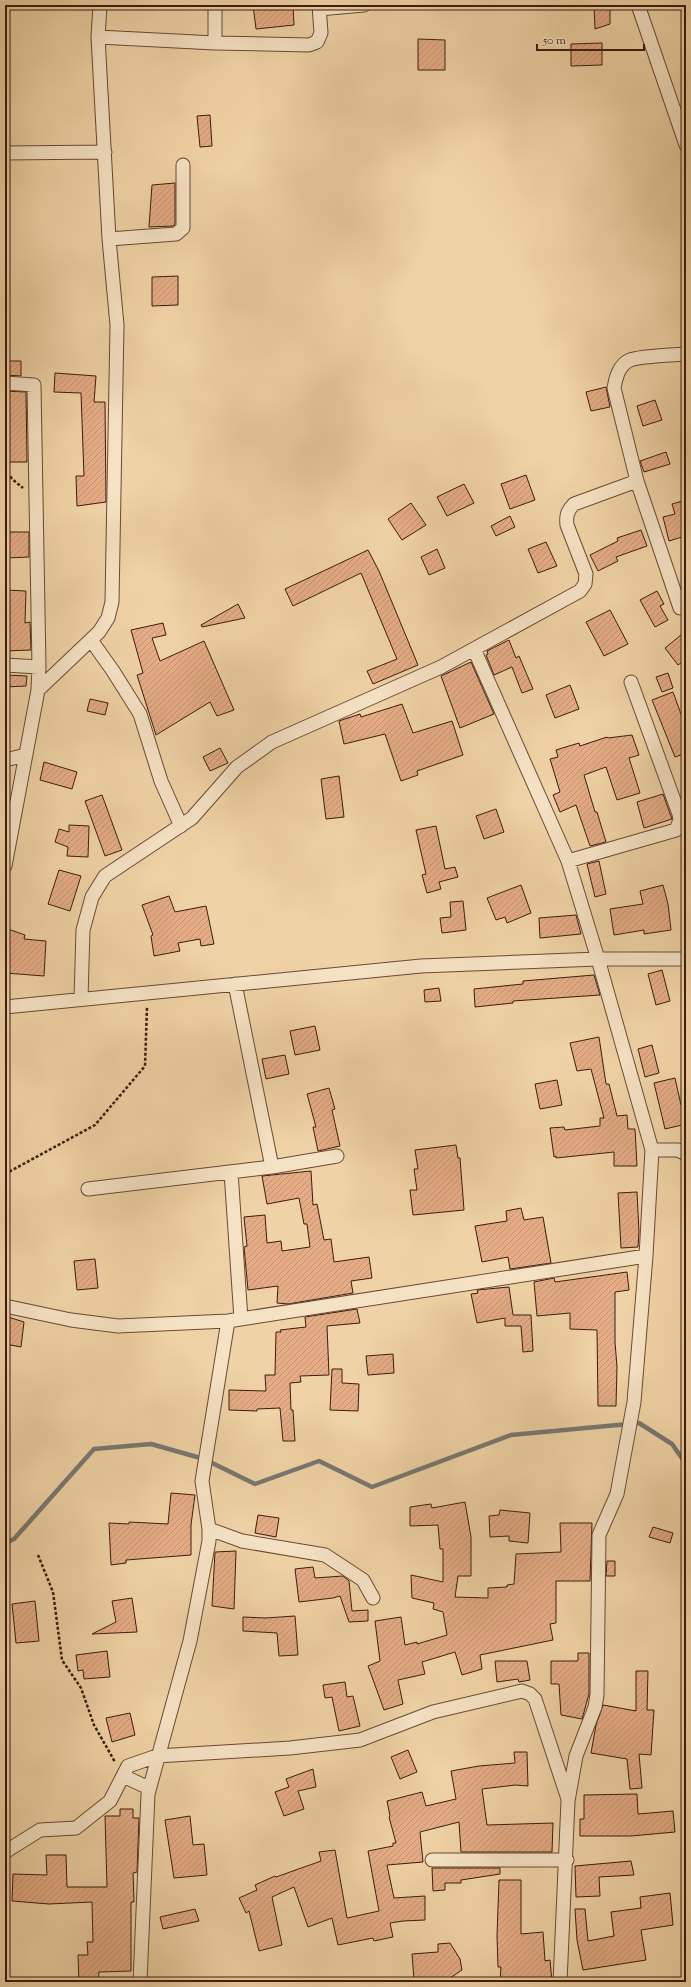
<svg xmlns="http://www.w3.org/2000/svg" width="691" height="1987" viewBox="0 0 691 1987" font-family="'Sorts Mill Goudy',serif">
<defs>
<pattern id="building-hatch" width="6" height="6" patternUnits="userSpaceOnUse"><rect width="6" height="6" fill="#e5ac85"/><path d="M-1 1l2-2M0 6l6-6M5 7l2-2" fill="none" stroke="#c59372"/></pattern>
</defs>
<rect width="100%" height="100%" fill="#efd2a5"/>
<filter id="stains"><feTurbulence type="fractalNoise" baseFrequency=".005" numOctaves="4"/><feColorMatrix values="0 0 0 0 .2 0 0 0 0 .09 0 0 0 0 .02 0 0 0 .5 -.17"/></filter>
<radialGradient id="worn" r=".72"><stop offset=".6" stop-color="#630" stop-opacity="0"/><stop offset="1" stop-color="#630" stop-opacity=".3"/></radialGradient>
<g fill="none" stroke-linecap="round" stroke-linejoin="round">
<path stroke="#777871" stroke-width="4.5" d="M 5,1543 L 14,1539 L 94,1449 L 151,1444 L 204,1459 L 255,1484 L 319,1461 L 372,1487 L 511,1435 L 639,1423 L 672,1444 L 686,1464"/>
</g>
<path fill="url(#building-hatch)" stroke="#3c1c0f" d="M 253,5 L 293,5 L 294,25 L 256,29 Z
M 594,5 L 610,5 L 610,24 L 595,29 Z
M 418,39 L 445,40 L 445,70 L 418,70 Z
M 602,43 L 602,65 L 571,66 L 571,44 Z
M 210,115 L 212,146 L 200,147 L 197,116 Z
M 175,183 L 175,224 L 173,226 L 149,227 L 152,185 Z
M 178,276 L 178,305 L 152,306 L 152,277 Z
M 5,361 L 21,361 L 21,376 L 5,375 Z
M 55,373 L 96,376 L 94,402 L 105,402 L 106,502 L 77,506 L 76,476 L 84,476 L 81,393 L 54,392 Z
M 606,387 L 610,407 L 591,411 L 586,392 Z
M 5,391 L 26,392 L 27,462 L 7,462 Z
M 655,400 L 662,420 L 643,426 L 637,406 Z
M 666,452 L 670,464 L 644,472 L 640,461 Z
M 526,475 L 535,500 L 510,509 L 501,484 Z
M 464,484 L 474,503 L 447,516 L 437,497 Z
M 686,500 L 686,541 L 683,542 L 682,537 L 669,541 L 663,517 L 675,514 L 672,504 Z
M 411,503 L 426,525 L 402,540 L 388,519 Z
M 510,516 L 515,527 L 496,536 L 491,526 Z
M 641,530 L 647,546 L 616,557 L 618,561 L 598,571 L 590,555 L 618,541 L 617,538 Z
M 5,532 L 29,532 L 29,557 L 6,558 Z
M 546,542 L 557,566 L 538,573 L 528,549 Z
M 437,549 L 445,568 L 429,575 L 421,557 Z
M 368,550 L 379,571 L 418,665 L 373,684 L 367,671 L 397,659 L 361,573 L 293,606 L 285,589 Z
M 5,590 L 26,591 L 25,623 L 30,622 L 31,650 L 5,651 Z
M 657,591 L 664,604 L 660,606 L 668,620 L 655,627 L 640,600 Z
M 238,604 L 245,618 L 202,627 L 201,625 Z
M 610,610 L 628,644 L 604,656 L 586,622 Z
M 163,623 L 166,635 L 152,638 L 160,661 L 204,641 L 234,710 L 217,716 L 210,702 L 156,735 L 137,675 L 143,673 L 131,630 Z
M 686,631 L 686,659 L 678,665 L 665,648 Z
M 509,640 L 516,658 L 519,656 L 533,689 L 522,693 L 512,667 L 494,675 L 486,655 L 488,654 L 487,651 Z
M 471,662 L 494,714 L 460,728 L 441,676 Z
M 668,673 L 673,688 L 662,692 L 656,677 Z
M 5,675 L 27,676 L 26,686 L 5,687 Z
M 570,685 L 579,709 L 555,718 L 546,695 Z
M 673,692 L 686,728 L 686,753 L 675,757 L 652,700 Z
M 90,699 L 108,703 L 105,715 L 87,711 Z
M 402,704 L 413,733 L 452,721 L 463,755 L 417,771 L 418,775 L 401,781 L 385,734 L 344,744 L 339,721 L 360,714 L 361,717 Z
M 632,735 L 639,755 L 629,758 L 640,793 L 617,800 L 606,767 L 584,775 L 595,812 L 597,812 L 606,842 L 590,846 L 576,805 L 560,812 L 553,795 L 560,792 L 550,759 L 558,757 L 556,750 L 579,743 L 580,746 L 607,737 L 608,738 Z
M 220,748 L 228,763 L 210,771 L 203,757 Z
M 44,762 L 77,772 L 72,789 L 40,780 Z
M 339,776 L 344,817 L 326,819 L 321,779 Z
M 663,794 L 672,819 L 644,828 L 637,802 Z
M 102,795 L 122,850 L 105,856 L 85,801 Z
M 496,809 L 504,832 L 484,839 L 476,816 Z
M 69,825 L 89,826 L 88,857 L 67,856 L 68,847 L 55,842 L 59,829 L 69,832 Z
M 436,826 L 445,869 L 455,867 L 458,877 L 439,882 L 441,889 L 427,893 L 422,875 L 426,874 L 416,830 Z
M 599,861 L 606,894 L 595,897 L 587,864 Z
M 59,870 L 81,876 L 70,911 L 48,904 Z
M 521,885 L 531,913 L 507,923 L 505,917 L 496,920 L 487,898 Z
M 663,885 L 668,904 L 671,930 L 644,934 L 644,930 L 614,935 L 610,909 L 643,904 L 640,891 Z
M 169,896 L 175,912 L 206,906 L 214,944 L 201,946 L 200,939 L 178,943 L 180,951 L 154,956 L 151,936 L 153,935 L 142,905 Z
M 463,901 L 466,930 L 442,933 L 440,918 L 451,917 L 450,902 Z
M 576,915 L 581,934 L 540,938 L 539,918 Z
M 8,929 L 25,935 L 24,939 L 46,941 L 44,976 L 5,973 L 5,939 Z
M 662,970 L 670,1001 L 656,1005 L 648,974 Z
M 594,975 L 600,995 L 513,1001 L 513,1003 L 475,1007 L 474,989 L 523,984 L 523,981 Z
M 439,988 L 441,1001 L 425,1002 L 424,990 Z
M 315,1026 L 320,1050 L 295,1055 L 290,1031 Z
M 599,1037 L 606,1084 L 609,1084 L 617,1116 L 627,1115 L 628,1129 L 635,1129 L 637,1166 L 614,1166 L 614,1152 L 556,1158 L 556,1156 L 554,1157 L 550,1128 L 564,1127 L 565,1130 L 600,1126 L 600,1118 L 604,1118 L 591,1069 L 577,1071 L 570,1043 Z
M 652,1045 L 659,1073 L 645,1077 L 638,1049 Z
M 285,1055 L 289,1074 L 266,1079 L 262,1059 Z
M 675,1078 L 681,1105 L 684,1105 L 686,1124 L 665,1129 L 654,1083 Z
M 557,1080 L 562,1105 L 540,1109 L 535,1084 Z
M 329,1088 L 335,1109 L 332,1110 L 340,1146 L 318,1151 L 313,1127 L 316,1127 L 307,1094 Z
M 456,1145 L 458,1158 L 460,1158 L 464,1210 L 413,1215 L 410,1190 L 417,1190 L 414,1169 L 418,1169 L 415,1150 Z
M 311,1171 L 313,1205 L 317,1204 L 324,1240 L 331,1239 L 334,1262 L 369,1257 L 372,1278 L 351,1281 L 353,1293 L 288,1304 L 277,1303 L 278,1286 L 248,1290 L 244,1247 L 247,1246 L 244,1217 L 265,1215 L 267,1243 L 281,1241 L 282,1251 L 310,1247 L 307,1224 L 304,1224 L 299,1198 L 267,1204 L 262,1176 Z
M 637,1192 L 639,1232 L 638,1247 L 621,1248 L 618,1193 Z
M 521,1208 L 524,1220 L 543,1217 L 551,1263 L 510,1269 L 508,1257 L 482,1262 L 475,1226 L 507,1221 L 506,1211 Z
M 95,1259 L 98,1288 L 77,1290 L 74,1261 Z
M 627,1272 L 629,1290 L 615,1292 L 615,1342 L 617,1367 L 616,1406 L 598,1406 L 597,1330 L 570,1329 L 570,1313 L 537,1316 L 534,1282 L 554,1278 L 555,1282 Z
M 509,1287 L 513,1315 L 531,1315 L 533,1351 L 523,1352 L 521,1326 L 505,1326 L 505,1318 L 477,1323 L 471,1294 L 478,1293 L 477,1290 Z
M 357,1309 L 360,1323 L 327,1326 L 329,1375 L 300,1376 L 301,1382 L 290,1383 L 291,1410 L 293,1410 L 295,1441 L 283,1441 L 280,1408 L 257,1409 L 257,1411 L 229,1410 L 229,1390 L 266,1391 L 265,1375 L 275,1375 L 276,1332 L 281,1332 L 280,1330 L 306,1327 L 305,1317 Z
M 5,1316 L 24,1322 L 21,1347 L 5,1344 Z
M 393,1354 L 394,1373 L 368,1375 L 366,1356 Z
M 332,1369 L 342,1369 L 342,1383 L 359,1384 L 358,1411 L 330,1410 Z
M 171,1493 L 195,1495 L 191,1525 L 191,1555 L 126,1560 L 126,1563 L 111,1565 L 109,1523 L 129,1524 L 129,1522 L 168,1524 Z
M 465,1502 L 471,1537 L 471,1576 L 458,1576 L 455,1597 L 488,1598 L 488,1588 L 507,1587 L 507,1585 L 514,1584 L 516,1554 L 561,1552 L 560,1523 L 592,1523 L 590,1581 L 556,1581 L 556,1623 L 550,1624 L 553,1640 L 480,1655 L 482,1669 L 462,1675 L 455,1652 L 422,1662 L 425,1674 L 398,1680 L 403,1704 L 384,1710 L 368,1666 L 380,1661 L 375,1621 L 401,1617 L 405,1645 L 417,1642 L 417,1644 L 447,1635 L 443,1612 L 433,1609 L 434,1603 L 412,1598 L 411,1575 L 443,1582 L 443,1549 L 440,1549 L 438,1525 L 410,1526 L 410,1507 L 431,1504 L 432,1508 Z
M 500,1510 L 530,1513 L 528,1543 L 509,1541 L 509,1536 L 490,1537 L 489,1516 L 499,1515 Z
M 258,1515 L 279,1518 L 276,1537 L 255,1533 Z
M 653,1527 L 673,1533 L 670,1543 L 649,1537 Z
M 236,1551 L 234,1609 L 212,1606 L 215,1552 Z
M 607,1561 L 615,1561 L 615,1576 L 606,1576 Z
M 313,1567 L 315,1578 L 343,1576 L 349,1581 L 352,1611 L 368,1610 L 368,1621 L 349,1622 L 340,1596 L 333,1598 L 299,1602 L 295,1569 Z
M 132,1598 L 137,1632 L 92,1634 L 116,1622 L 112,1601 Z
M 35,1601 L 39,1641 L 16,1643 L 12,1604 Z
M 295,1616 L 298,1655 L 279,1656 L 277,1633 L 243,1631 L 243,1617 L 265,1618 Z
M 107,1651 L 110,1677 L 84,1679 L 83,1670 L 78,1671 L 76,1655 Z
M 578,1653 L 589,1653 L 589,1694 L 582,1719 L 561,1715 L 559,1684 L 551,1684 L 551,1661 L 578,1661 Z
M 495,1661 L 527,1661 L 530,1680 L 519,1682 L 518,1679 L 497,1682 Z
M 636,1671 L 648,1671 L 647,1710 L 654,1710 L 651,1755 L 639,1754 L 642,1788 L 630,1789 L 627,1759 L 591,1753 L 596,1725 L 603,1705 L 636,1711 Z
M 345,1682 L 347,1697 L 353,1696 L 360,1726 L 339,1731 L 332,1697 L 325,1698 L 323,1685 Z
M 130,1713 L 135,1735 L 112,1742 L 106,1718 Z
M 408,1750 L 417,1772 L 400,1779 L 391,1757 Z
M 514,1752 L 527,1752 L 528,1786 L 515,1785 L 482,1789 L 487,1825 L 553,1823 L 552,1852 L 461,1852 L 459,1822 L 420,1832 L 423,1862 L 387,1865 L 394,1898 L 425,1896 L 425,1920 L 403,1921 L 390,1923 L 393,1937 L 374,1941 L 373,1938 L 338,1945 L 332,1918 L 308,1927 L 294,1887 L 272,1897 L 282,1945 L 259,1951 L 249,1911 L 246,1913 L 239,1898 L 257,1890 L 255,1885 L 275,1876 L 276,1877 L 321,1861 L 319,1852 L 335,1850 L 347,1918 L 379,1911 L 368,1851 L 393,1846 L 393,1843 L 396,1843 L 389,1817 L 390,1816 L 387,1801 L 422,1792 L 426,1806 L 456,1799 L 451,1771 L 479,1766 L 515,1763 Z
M 313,1769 L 316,1787 L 298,1791 L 304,1809 L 284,1816 L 275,1792 L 289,1787 L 286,1779 Z
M 637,1794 L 638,1814 L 673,1811 L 675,1832 L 631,1836 L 580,1836 L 580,1819 L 584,1819 L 584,1795 Z
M 120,1809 L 133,1809 L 133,1818 L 139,1818 L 137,1872 L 133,1873 L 134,1902 L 131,1902 L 131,1971 L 99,1972 L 98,1982 L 79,1982 L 78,1955 L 88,1955 L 87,1942 L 93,1942 L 92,1902 L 49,1904 L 12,1901 L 13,1874 L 47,1875 L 46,1855 L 66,1855 L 67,1887 L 107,1887 L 105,1816 L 120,1816 Z
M 190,1816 L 193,1845 L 204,1844 L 207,1875 L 174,1878 L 165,1820 Z
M 631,1861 L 634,1875 L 599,1877 L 600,1896 L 576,1897 L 575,1866 Z
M 432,1868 L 500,1868 L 500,1874 L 461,1880 L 461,1883 L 445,1883 L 445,1890 L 433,1891 Z
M 499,1880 L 521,1880 L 521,1934 L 543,1932 L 545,1961 L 550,1960 L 552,1982 L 500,1982 L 501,1967 L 498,1967 L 497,1936 Z
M 670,1893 L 673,1925 L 641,1930 L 646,1960 L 583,1970 L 577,1940 L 575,1909 L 585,1909 L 588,1941 L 614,1936 L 611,1912 L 641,1908 L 640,1897 Z
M 195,1909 L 199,1921 L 163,1929 L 160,1917 Z
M 450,1943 L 460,1959 L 462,1970 L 450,1978 L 449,1982 L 439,1982 L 439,1978 L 414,1979 L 412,1954 L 438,1952 L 438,1944 Z"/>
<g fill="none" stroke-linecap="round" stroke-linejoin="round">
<g stroke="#694a34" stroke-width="15">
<path id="minor" d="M 638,5 L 686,145
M 319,9 L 364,5
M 98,37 L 215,43 L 309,45 L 317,42 L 321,33 L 319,5
M 215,43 L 215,5
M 5,153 L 105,152
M 109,239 L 176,234 L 183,228 L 183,165
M 5,383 L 34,385 L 39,667 L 38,690 L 5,866
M 680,608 L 637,481 L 614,388 C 616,377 619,365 630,360 C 639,356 674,355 686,354
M 91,640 L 113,671 L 140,714 L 161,781 L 181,826
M 474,649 L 568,861 L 598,959 L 652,1150 L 646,1256 L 634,1402 L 617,1494 L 599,1535 L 597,1695 L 595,1707 L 576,1756 L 568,1801 L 560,1982
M 5,665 L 39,667
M 38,690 L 99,632 L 108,618 L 112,602 L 117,325 L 109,239 L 98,37 L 100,5
M 5,760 L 26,755
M 568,861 L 676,830 L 680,820 L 679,814 L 631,682
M 235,984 L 272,1167
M 81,998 L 83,930 L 92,897 L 105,876 L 192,818 L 237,767 L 272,742 L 441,667 L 580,591 L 585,584 L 586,574 L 567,525 C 566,516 567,511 574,504 L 637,481
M 5,1007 L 421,966 L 598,959 L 686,959
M 652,1150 L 678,1150 L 686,1154
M 231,1172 L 241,1319
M 88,1189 L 272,1167 L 337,1156
M 5,1306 L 71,1320 L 118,1326 L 228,1321 L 646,1256
M 209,1529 L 242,1541 L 325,1555 L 363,1580 L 373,1598
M 123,1776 L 149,1788
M 5,1852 L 40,1830 L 76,1828 L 110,1801 L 128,1766 L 157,1756 L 290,1748 L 360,1740 L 433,1712 L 522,1691 L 530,1694 L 535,1699 L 568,1799
M 432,1860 L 567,1860
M 140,1982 L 148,1794 L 190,1641 L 209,1541 L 209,1529 L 202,1481 L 228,1321"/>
</g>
<path stroke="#3c1c0f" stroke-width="2.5" stroke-dasharray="3 2" stroke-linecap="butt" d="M 5,468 L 12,479 L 23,488
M 5,1174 L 95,1125 L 145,1066 L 147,1007
M 38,1555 L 53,1592 L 62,1660 L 81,1688 L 94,1725 L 115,1762"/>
<use href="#minor" stroke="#f5e2c4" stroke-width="13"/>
</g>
<rect width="691" height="1987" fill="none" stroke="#efd2a5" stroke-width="20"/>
<rect x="6" y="6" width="679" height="1975" fill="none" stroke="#3c1c0f" stroke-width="2"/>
<rect x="10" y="10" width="671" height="1967" fill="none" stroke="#3c1c0f"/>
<path d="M537 44v6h107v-6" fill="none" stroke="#3c1c0f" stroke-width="2"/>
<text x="543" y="44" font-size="12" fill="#3c1c0f" stroke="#f5e2c4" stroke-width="3" paint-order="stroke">50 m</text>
<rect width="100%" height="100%" filter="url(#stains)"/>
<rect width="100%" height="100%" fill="url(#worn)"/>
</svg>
